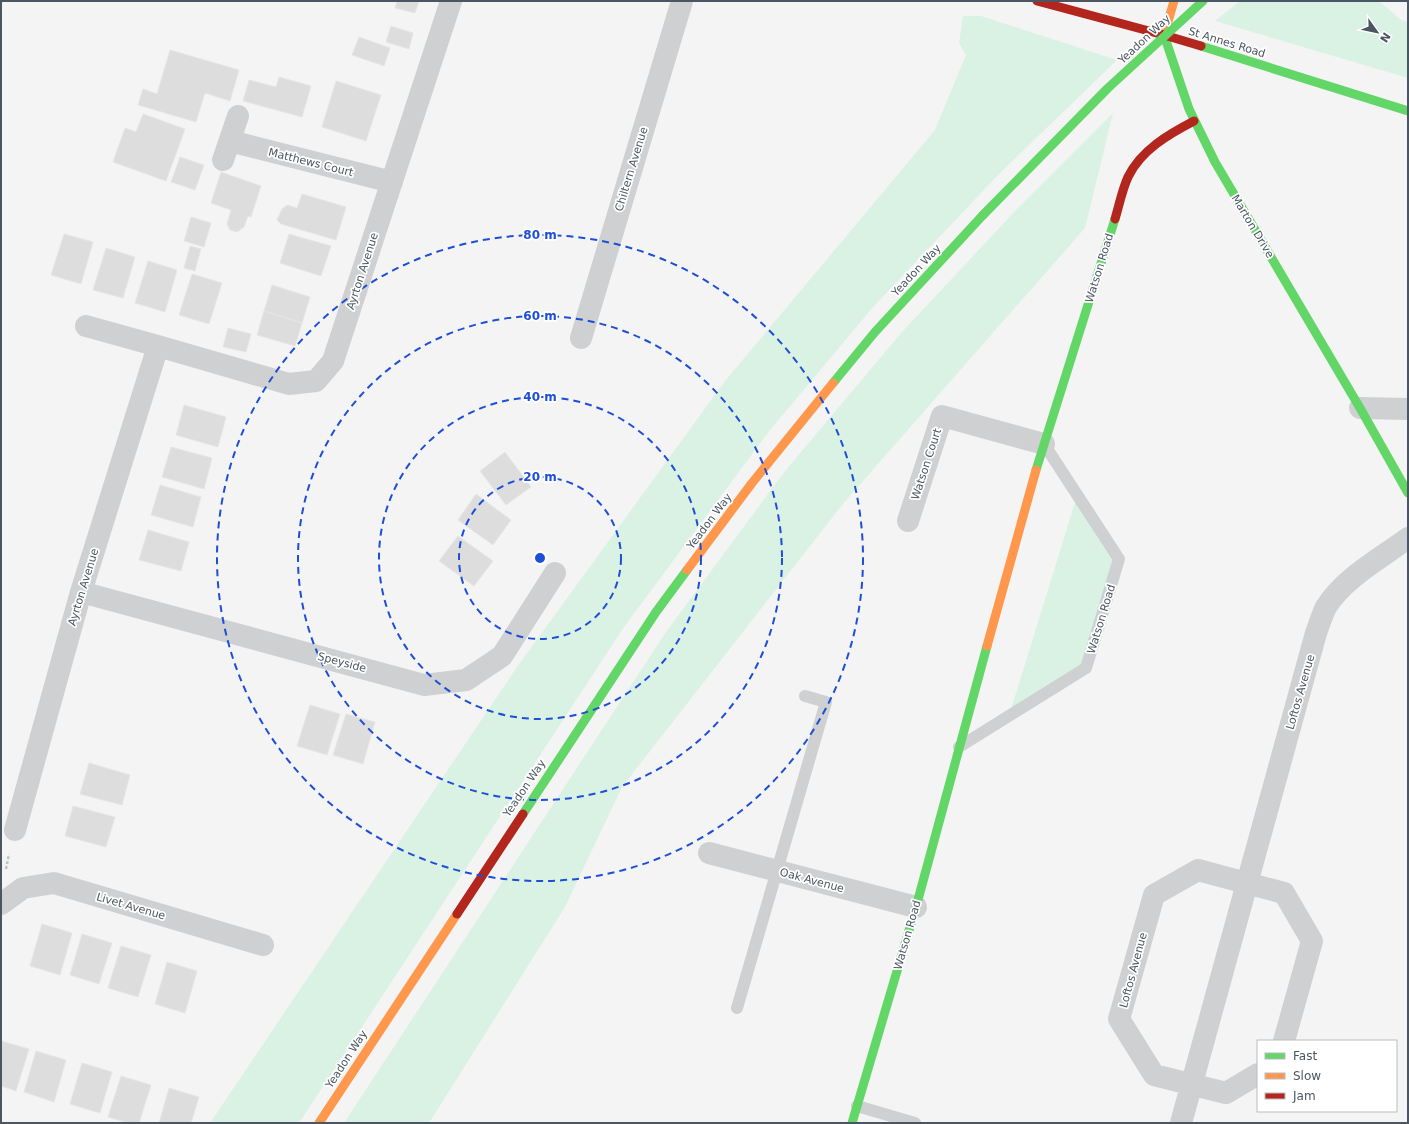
<svg xmlns="http://www.w3.org/2000/svg" width="1409" height="1124" viewBox="0 0 1409 1124" font-family="'DejaVu Sans',sans-serif">
<rect width="100%" height="100%" fill="#f4f4f4"/>
<path fill="#d9f2e3" d="M 1240,1 L 1379,1 L 1400,19 L 1408,22 L 1408,78 L 1215,21 Z
M 963,16 L 981,16 L 1117,60 L 998,175 L 874,306 L 770,430 L 624,627 L 299,1123 L 210,1123 L 517,667 L 725,381 L 935,130 L 966,55 L 959,43 Z
M 1113,113 L 1085,228 L 842,505 L 622,787 L 565,907 L 429,1123 L 344,1123 L 666,632 L 785,471 L 902,332 L 1016,210 Z
M 1076,499 L 1119,559 L 1087,664 L 1009,716 Z"/>
<path fill="#ddddde" stroke="#e5e6e7" d="M 397,1 L 419,1 L 415,13 L 395,8 Z
M 391,26 L 413,33 L 409,49 L 386,42 Z
M 359,37 L 390,48 L 384,66 L 352,55 Z
M 170,50 L 239,70 L 230,101 L 205,93 L 196,122 L 138,105 L 143,89 L 157,94 Z
M 279,77 L 311,86 L 302,117 L 243,101 L 249,80 L 276,87 Z
M 336,81 L 381,95 L 366,141 L 322,127 Z
M 143,114 L 185,129 L 166,181 L 113,162 L 125,128 L 136,132 Z
M 180,157 L 204,165 L 195,190 L 171,182 Z
M 221,172 L 261,186 L 251,217 L 248,216 L 244,227 L 237,232 L 230,230 L 227,224 L 231,210 L 211,203 Z
M 302,194 L 346,207 L 336,240 L 281,224 L 277,220 L 282,209 L 287,205 L 297,208 Z
M 191,217 L 211,223 L 204,247 L 184,241 Z
M 64,234 L 93,242 L 81,284 L 51,275 Z
M 289,234 L 331,246 L 321,276 L 280,263 Z
M 190,246 L 201,249 L 195,271 L 184,268 Z
M 106,248 L 135,257 L 123,298 L 93,290 Z
M 148,261 L 177,270 L 165,312 L 135,303 Z
M 192,274 L 222,283 L 209,324 L 179,315 Z
M 272,285 L 310,297 L 302,323 L 264,311 Z
M 264,311 L 302,323 L 295,346 L 257,335 Z
M 228,328 L 251,334 L 246,352 L 223,347 Z
M 184,405 L 226,417 L 218,447 L 176,435 Z
M 171,447 L 212,458 L 204,489 L 162,477 Z
M 505,452 L 531,487 L 506,505 L 480,471 Z
M 160,485 L 201,497 L 193,527 L 151,515 Z
M 476,494 L 511,520 L 493,545 L 458,520 Z
M 148,530 L 189,542 L 181,571 L 139,560 Z
M 458,536 L 493,561 L 474,586 L 439,561 Z
M 310,705 L 340,714 L 327,755 L 297,746 Z
M 346,714 L 375,722 L 363,764 L 333,755 Z
M 89,763 L 130,775 L 122,805 L 80,794 Z
M 73,806 L 115,817 L 106,847 L 65,836 Z
M 42,924 L 72,933 L 60,975 L 30,966 Z
M 82,934 L 112,943 L 99,984 L 70,975 Z
M 121,946 L 151,955 L 138,997 L 108,988 Z
M 167,962 L 197,971 L 185,1013 L 155,1004 Z
M 1,1041 L 29,1049 L 16,1091 L 1,1086 Z
M 36,1051 L 66,1060 L 54,1102 L 24,1092 Z
M 82,1063 L 112,1072 L 100,1113 L 70,1104 Z
M 121,1076 L 151,1085 L 139,1123 L 128,1123 L 108,1117 Z
M 169,1088 L 199,1097 L 191,1123 L 159,1123 Z"/>
<g fill="none" stroke-linecap="round" stroke-linejoin="round">
<path stroke="#bcc7c4" stroke-width="2.5" stroke-dasharray="3 2" stroke-linecap="butt" d="M 6,869 L 9,854"/>
<path stroke="#ced0d2" stroke-width="12" d="M 959,747 L 1086,668 L 1119,559 L 1044,444
M 737,1008 L 826,702 L 805,696
M 857,1106 L 915,1123"/>
<path stroke="#ced0d2" stroke-width="22" d="M 230,141 L 392,182
M 223,160 L 238,116
M 86,326 L 158,346
M 581,338 L 682,1
M 1360,408 L 1408,409
M 908,521 L 942,416 L 1044,444
M 81,592 L 424,685 L 466,680 L 502,656 L 555,573
M 15,830 L 81,592 L 158,346 L 289,384 L 316,381 L 333,361 L 451,1
M 709,853 L 916,907
M 1,904 L 23,888 L 54,883 L 263,945
M 1258,1074 L 1226,1093 L 1154,1075 L 1119,1019 L 1154,895 L 1198,870 L 1284,893 L 1312,941 L 1284,1041
M 1181,1123 L 1316,633 C 1319,625 1322,615 1326,607 C 1344,578 1381,558 1408,538"/>
<path stroke="#63d668" stroke-width="9" d="M 1164,35 L 1189,109 L 1215,162 L 1360,408 L 1408,493
M 1201,46 L 1408,111
M 833,383 L 875,332 L 983,215
M 1036,470 L 1115,219
M 523,814 L 656,612 L 687,570
M 852,1123 L 916,907 L 987,646"/>
<path stroke="#ff974d" stroke-width="9" d="M 1164,35 L 1174,1
M 687,570 L 752,483 L 833,383
M 987,646 L 1036,470
M 319,1123 L 457,914"/>
<path stroke="#b3261e" stroke-width="9" d="M 1037,1 L 1164,35 L 1201,46
M 1115,219 C 1119,206 1122,190 1128,177 C 1141,150 1169,134 1194,121
M 457,914 L 523,814"/>
<path stroke="#63d668" stroke-width="9" d="M 983,215 L 1108,88 L 1203,1"/>
</g>
<g fill="none" stroke="#1d4ed8" stroke-width="2" stroke-dasharray="7 5">
<circle cx="540" cy="558" r="81"/>
<circle cx="540" cy="558" r="161"/>
<circle cx="540" cy="558" r="242"/>
<circle cx="540" cy="558" r="323"/>
</g>
<g text-anchor="middle" stroke-width="3.5" stroke-linejoin="round" paint-order="stroke">
<g font-size="11" fill="#4a5661" stroke="#fff">
<text transform="translate(1144 39) rotate(-43)" y="4">Yeadon Way</text>
<text transform="translate(1227 42) rotate(17)" y="4">St Annes Road</text>
<text transform="translate(311 162) rotate(14)" y="4">Matthews Court</text>
<text transform="translate(631 169) rotate(-73)" y="4">Chiltern Avenue</text>
<text transform="translate(1253 226) rotate(59)" y="4">Marton Drive</text>
<text transform="translate(1099 268) rotate(-73)" y="4">Watson Road</text>
<text transform="translate(916 270) rotate(-47)" y="4">Yeadon Way</text>
<text transform="translate(362 271) rotate(-72)" y="4">Ayrton Avenue</text>
<text transform="translate(926 464) rotate(-72)" y="4">Watson Court</text>
<text transform="translate(709 521) rotate(-53)" y="4">Yeadon Way</text>
<text transform="translate(83 587) rotate(-73)" y="4">Ayrton Avenue</text>
<text transform="translate(1101 619) rotate(-73)" y="4">Watson Road</text>
<text transform="translate(342 662) rotate(15)" y="4">Speyside</text>
<text transform="translate(1300 692) rotate(-74)" y="4">Loftos Avenue</text>
<text transform="translate(524 788) rotate(-56)" y="4">Yeadon Way</text>
<text transform="translate(812 880) rotate(15)" y="4">Oak Avenue</text>
<text transform="translate(131 906) rotate(16)" y="4">Livet Avenue</text>
<text transform="translate(907 935) rotate(-74)" y="4">Watson Road</text>
<text transform="translate(1133 970) rotate(-75)" y="4">Loftos Avenue</text>
<text transform="translate(346 1059) rotate(-57)" y="4">Yeadon Way</text>
</g>
</g>
<circle cx="540" cy="558" r="6" fill="#1d4ed8" stroke="#fff" stroke-width="2"/>
<g font-size="12" text-anchor="middle" font-weight="bold" fill="#1d4ed8" stroke="#fff" stroke-width="3.5" stroke-linejoin="round" paint-order="stroke">
<text x="540" y="239">80 m</text>
<text x="540" y="320">60 m</text>
<text x="540" y="401">40 m</text>
<text x="540" y="481">20 m</text>
</g>
<rect width="1409" height="1124" fill="none" stroke="#4a5661" stroke-width="4"/>
<rect x="1257" y="1040" width="140" height="72" fill="#ffffff" stroke="#b7bbc0"/>
<rect x="1265" y="1053" width="20" height="6" fill="#63d668" stroke="#b7bbc0"/>
<text x="1293" y="1060" font-size="12" fill="#4a5661">Fast</text>
<rect x="1265" y="1073" width="20" height="6" fill="#ff974d" stroke="#b7bbc0"/>
<text x="1293" y="1080" font-size="12" fill="#4a5661">Slow</text>
<rect x="1265" y="1093" width="20" height="6" fill="#b3261e" stroke="#b7bbc0"/>
<text x="1293" y="1100" font-size="12" fill="#4a5661">Jam</text>
<g transform="translate(1377 32) rotate(123)" stroke="#ffffff" stroke-width="3" paint-order="stroke">
<path d="M0-3L7 15L0 10L-7 15Z" fill="#4a5661"/>
<text y="-6" font-size="11" font-weight="bold" text-anchor="middle" fill="#4a5661">N</text>
</g>
</svg>
